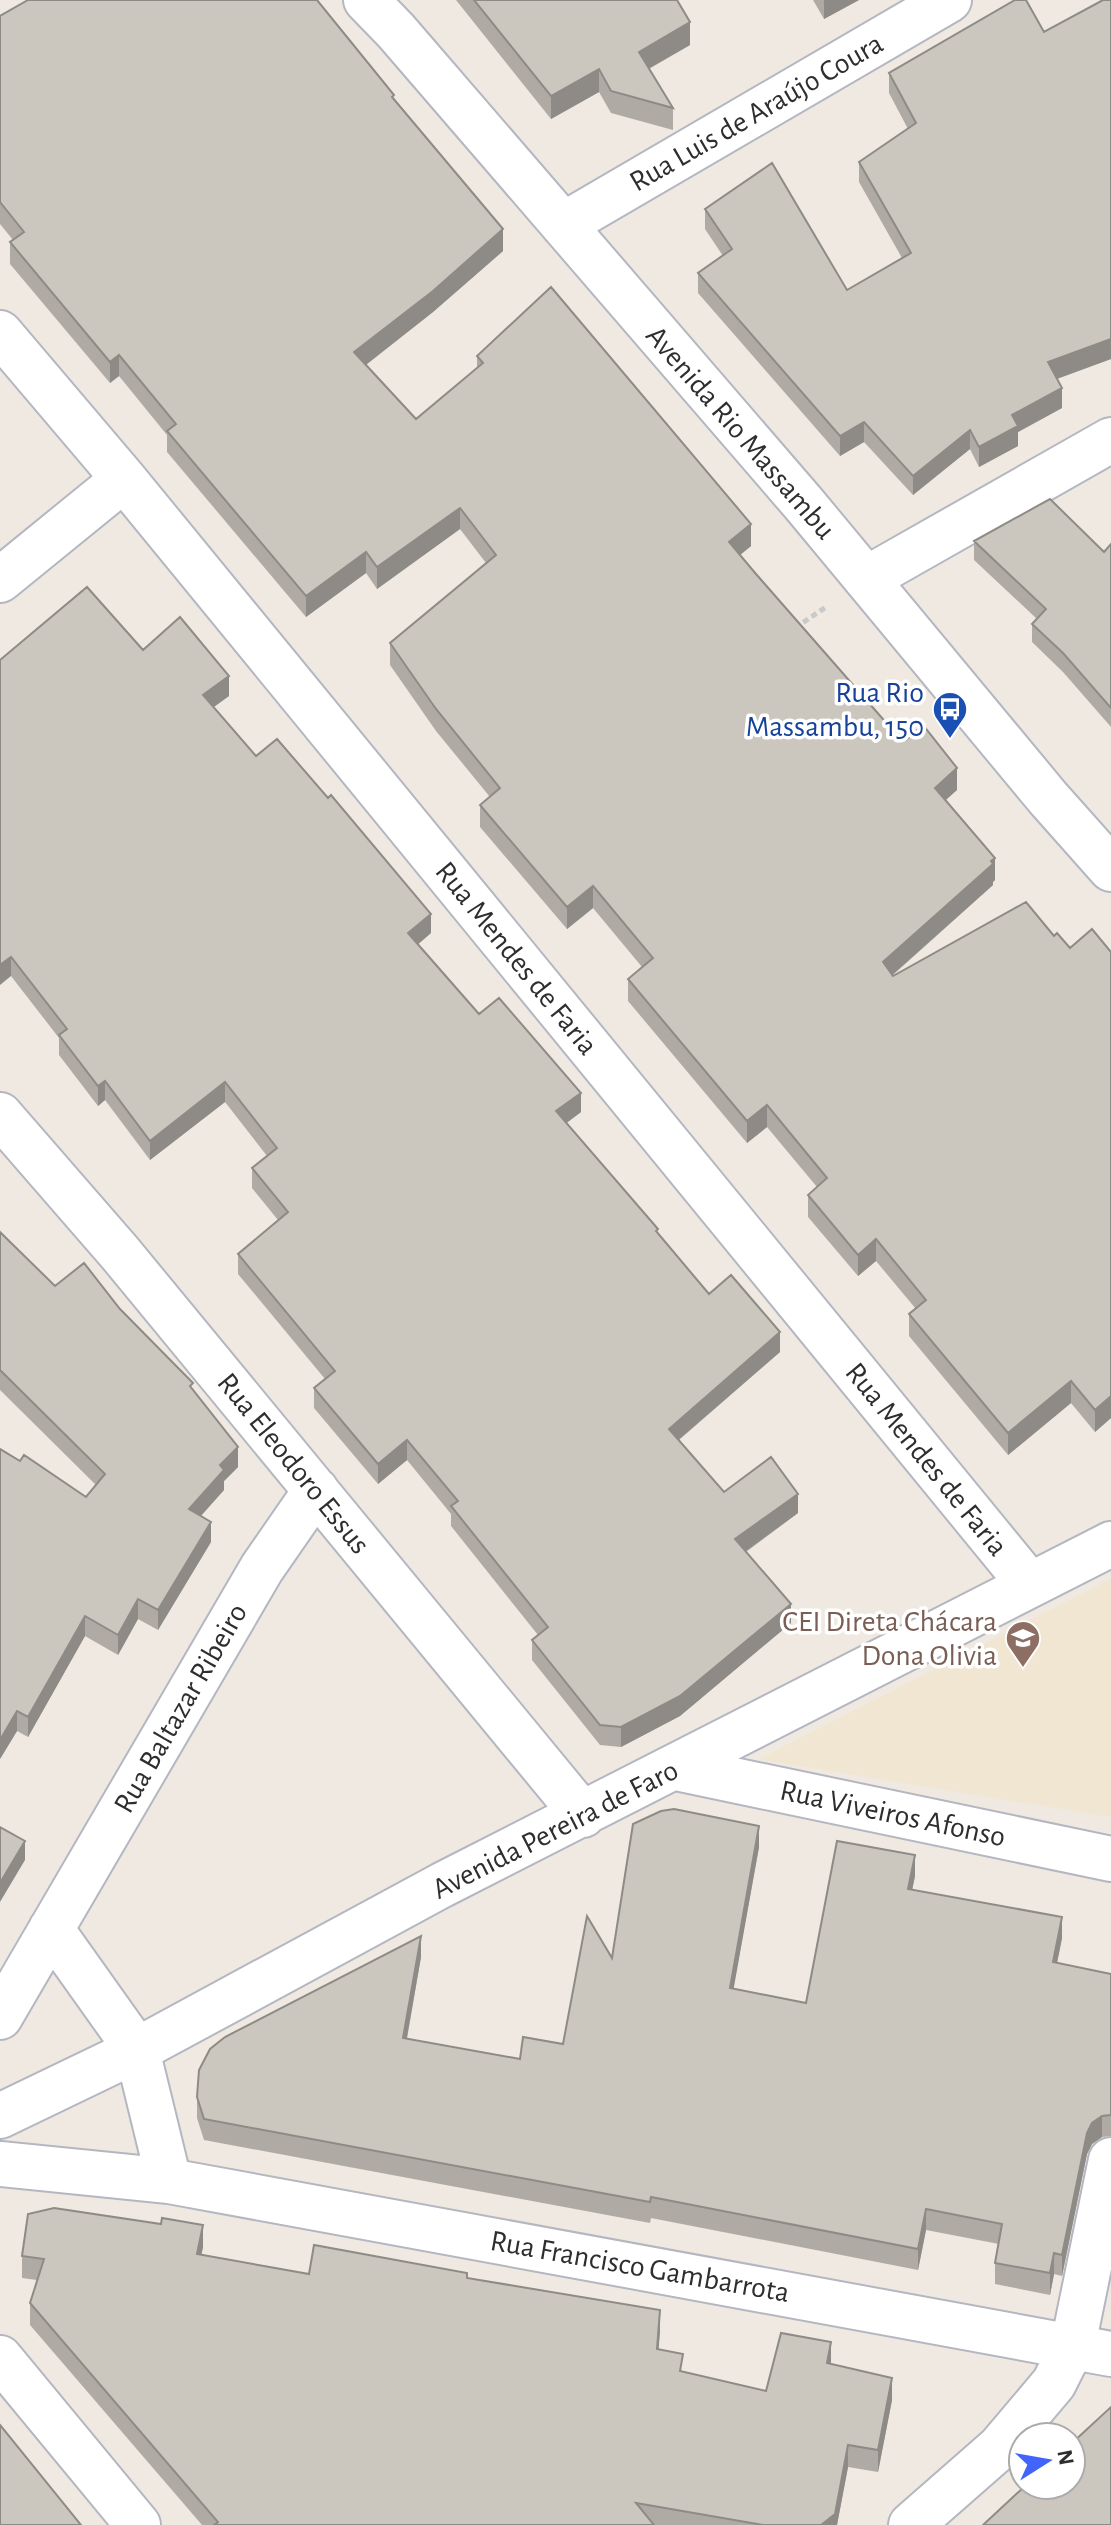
<svg xmlns="http://www.w3.org/2000/svg" width="1111" height="2525" viewBox="0 0 1111 2525" font-family="'Alegreya Sans',sans-serif">
<rect width="100%" height="100%" fill="#efe9e1"/>
<path fill="#f0e6d1" d="M 1111,1579 L 1111,1817 L 759,1759 Z"/>
<g fill="none" stroke-linecap="round" stroke-linejoin="round">
<g stroke="#b4b7c1" stroke-width="48">
<path id="minor" d="M 366,0 L 396,31 L 804,504 L 1048,798 L 1111,869
M 563,225 L 949,0
M 0,333 L 124,479 L 1030,1585
M 866,579 L 1111,440
M 0,580 L 124,479
M 0,1115 L 120,1253 L 583,1815
M 676,1768 L 1111,1859
M 51,1929 L 137,2050 L 169,2181
M 0,2017 L 262,1568 L 316,1490
M 0,2116 L 137,2050 L 442,1885 L 1111,1544
M 0,2164 L 169,2181 L 1111,2354
M 0,2358 L 138,2525
M 911,2525 L 1000,2447 L 1054,2383 L 1073,2345 L 1111,2160"/>
</g>
<path stroke="#c9c9c9" stroke-width="5" stroke-dasharray="6 4" stroke-linecap="butt" d="M 795,628 L 826,607"/>
<use href="#minor" stroke="#fff" stroke-width="44"/>
</g>
<path fill="#afaba4" d="M 456,0 L 677,0 L 690,45 L 649,69 L 673,108 L 673,130 L 611,113 L 599,92 L 551,119 Z
M 813,0 L 859,0 L 824,19 Z
M 1111,0 L 1111,359 L 1057,379 L 1062,408 L 1018,432 L 1018,446 L 979,467 L 970,449 L 913,495 L 864,442 L 840,456 L 698,293 L 698,273 L 723,256 L 705,229 L 705,209 L 847,290 L 902,258 L 859,182 L 859,162 L 908,129 L 889,93 L 889,73 L 1044,32 Z
M 0,16 L 394,100 L 503,251 L 433,312 L 366,365 L 416,419 L 477,368 L 477,356 L 751,546 L 740,555 L 756,574 L 889,726 L 906,740 L 957,790 L 946,800 L 995,880 L 993,882 L 993,885 L 893,975 L 893,976 L 1054,936 L 1070,948 L 1111,952 L 1111,1418 L 1095,1432 L 1071,1403 L 1008,1455 L 909,1336 L 909,1314 L 916,1309 L 876,1261 L 858,1276 L 808,1217 L 808,1195 L 817,1187 L 767,1127 L 747,1143 L 628,1001 L 628,979 L 642,967 L 593,908 L 567,929 L 480,827 L 480,805 L 490,797 L 436,731 L 390,665 L 390,643 L 486,563 L 460,529 L 377,589 L 366,573 L 306,617 L 167,452 L 167,435 L 119,376 L 110,383 L 10,264 L 10,242 L 13,240 L 0,224 Z
M 974,541 L 1104,552 L 1111,544 L 1111,727 L 1063,672 L 1032,642 L 1032,624 L 1037,619 L 974,560 Z
M 143,650 L 229,696 L 213,707 L 256,756 L 431,933 L 418,944 L 479,1014 L 581,1112 L 566,1123 L 709,1294 L 780,1352 L 679,1440 L 724,1492 L 798,1513 L 746,1552 L 791,1623 L 680,1716 L 621,1747 L 600,1745 L 532,1660 L 532,1640 L 538,1635 L 451,1526 L 451,1514 L 407,1460 L 378,1484 L 314,1408 L 314,1388 L 325,1379 L 238,1274 L 238,1254 L 278,1220 L 252,1188 L 252,1168 L 267,1156 L 225,1102 L 150,1160 L 105,1100 L 98,1106 L 59,1055 L 59,1038 L 11,976 L 0,660 Z
M 0,1232 L 55,1286 L 120,1309 L 193,1390 L 238,1467 L 224,1481 L 224,1490 L 201,1516 L 211,1542 L 158,1630 L 138,1619 L 118,1655 L 85,1636 L 28,1737 L 17,1731 L 0,1759 L 86,1497 L 96,1485 L 0,1390 Z
M 759,1847 L 733,1989 L 806,2003 L 915,1876 L 912,1890 L 1062,1938 L 1057,1963 L 1111,1974 L 1111,2136 L 1102,2137 L 1092,2144 L 1087,2154 L 1062,2276 L 1054,2274 L 1050,2295 L 995,2284 L 995,2263 L 999,2244 L 926,2230 L 918,2270 L 651,2218 L 650,2223 L 204,2140 L 197,2118 L 197,2097 L 421,1957 L 407,2039 L 520,2059 L 563,2044 L 612,1958 Z
M 161,2224 L 203,2247 L 201,2255 L 309,2274 L 467,2278 L 660,2331 L 658,2350 L 683,2372 L 766,2391 L 831,2364 L 892,2400 L 878,2472 L 848,2467 L 837,2525 L 202,2525 L 30,2325 L 30,2303 L 37,2280 L 22,2278 L 22,2256 Z"/>
<path fill="#8e8b86" d="M 824,0 L 859,0 L 824,19 Z
M 690,22 L 690,45 L 639,74 L 639,52 Z
M 599,69 L 599,92 L 551,119 L 551,96 Z
M 503,229 L 503,251 L 433,312 L 354,374 L 354,352 Z
M 1111,332 L 1111,359 L 1048,382 L 1048,362 Z
M 119,355 L 119,376 L 110,383 L 110,362 Z
M 1062,388 L 1062,408 L 1018,432 L 1018,446 L 979,467 L 979,447 L 1012,415 Z
M 864,422 L 864,442 L 840,456 L 840,436 Z
M 970,430 L 970,449 L 913,495 L 913,476 Z
M 460,508 L 460,529 L 377,589 L 377,567 Z
M 751,524 L 751,546 L 729,564 L 729,542 Z
M 366,552 L 366,573 L 306,617 L 306,596 Z
M 229,676 L 229,696 L 203,715 L 203,695 Z
M 957,768 L 957,790 L 935,809 L 935,788 Z
M 995,858 L 995,880 L 993,882 L 993,885 L 883,983 L 883,962 Z
M 593,886 L 593,908 L 567,929 L 567,907 Z
M 431,914 L 431,933 L 408,953 L 408,933 Z
M 11,957 L 11,976 L 0,985 L 0,965 Z
M 105,1081 L 105,1100 L 98,1106 L 98,1086 Z
M 225,1082 L 225,1102 L 150,1160 L 150,1141 Z
M 581,1093 L 581,1112 L 556,1131 L 556,1111 Z
M 767,1105 L 767,1127 L 747,1143 L 747,1121 Z
M 876,1239 L 876,1261 L 858,1276 L 858,1255 Z
M 780,1332 L 780,1352 L 669,1448 L 669,1429 Z
M 1071,1381 L 1071,1403 L 1008,1455 L 1008,1433 Z
M 1111,1396 L 1111,1418 L 1095,1432 L 1095,1410 Z
M 407,1440 L 407,1460 L 378,1484 L 378,1464 Z
M 238,1447 L 238,1467 L 224,1481 L 224,1490 L 189,1529 L 189,1509 L 220,1465 Z
M 798,1494 L 798,1513 L 735,1559 L 735,1539 Z
M 211,1522 L 211,1542 L 158,1630 L 158,1610 Z
M 138,1599 L 138,1619 L 118,1655 L 118,1635 Z
M 791,1604 L 791,1623 L 680,1716 L 621,1747 L 621,1727 Z
M 85,1616 L 85,1636 L 28,1737 L 28,1717 Z
M 17,1711 L 17,1731 L 0,1759 L 0,1740 Z
M 759,1826 L 759,1847 L 730,2009 L 730,1988 Z
M 25,1841 L 25,1860 L 0,1902 L 0,1883 Z
M 915,1855 L 915,1876 L 908,1910 L 908,1889 Z
M 1062,1917 L 1062,1938 L 1053,1983 L 1053,1962 Z
M 421,1936 L 421,1957 L 403,2059 L 403,2038 Z
M 1102,2116 L 1102,2137 L 1092,2144 L 1087,2154 L 1062,2276 L 1062,2255 L 1087,2133 L 1092,2123 Z
M 926,2209 L 926,2230 L 918,2270 L 918,2249 Z
M 203,2225 L 203,2247 L 197,2276 L 197,2254 Z
M 1054,2253 L 1054,2274 L 1050,2295 L 1050,2273 Z
M 660,2310 L 660,2331 L 657,2371 L 657,2349 Z
M 831,2342 L 831,2364 L 827,2363 Z
M 892,2378 L 892,2400 L 878,2472 L 878,2450 Z
M 848,2445 L 848,2467 L 837,2525 L 821,2525 Z"/>
<path fill="#cbc7bf" stroke="#8e8b86" stroke-width="2" d="M 28,0 L 317,0 L 394,95 L 392,97 L 503,229 L 433,291 L 354,352 L 416,419 L 483,363 L 477,356 L 551,287 L 751,524 L 729,542 L 756,574 L 889,726 L 892,723 L 906,740 L 923,725 L 957,768 L 935,788 L 995,858 L 991,861 L 993,864 L 883,962 L 893,976 L 1026,902 L 1054,936 L 1057,933 L 1070,948 L 1092,929 L 1111,952 L 1111,1396 L 1095,1410 L 1071,1381 L 1008,1433 L 909,1314 L 926,1300 L 876,1239 L 858,1255 L 808,1195 L 827,1178 L 767,1105 L 747,1121 L 628,979 L 653,958 L 593,886 L 567,907 L 480,805 L 500,788 L 436,709 L 390,643 L 496,555 L 460,508 L 377,567 L 366,552 L 306,596 L 167,431 L 176,424 L 119,355 L 110,362 L 10,242 L 24,232 L 0,202 L 0,16 Z
M 474,0 L 677,0 L 690,22 L 639,52 L 673,108 L 611,91 L 599,69 L 551,96 Z
M 1015,0 L 1026,0 L 1044,32 L 1103,0 L 1111,0 L 1111,339 L 1048,362 L 1062,388 L 1012,415 L 1018,426 L 979,447 L 970,430 L 913,476 L 864,422 L 840,436 L 698,273 L 732,249 L 705,209 L 772,163 L 847,290 L 911,253 L 859,162 L 916,123 L 889,73 Z
M 1050,499 L 1104,552 L 1111,544 L 1111,708 L 1063,653 L 1032,624 L 1046,609 L 974,541 Z
M 87,587 L 143,650 L 180,617 L 229,676 L 203,695 L 256,756 L 277,739 L 328,798 L 331,795 L 431,914 L 408,933 L 479,1014 L 499,998 L 581,1093 L 556,1111 L 658,1229 L 656,1231 L 709,1294 L 731,1275 L 780,1332 L 669,1429 L 724,1492 L 771,1457 L 798,1494 L 735,1539 L 791,1604 L 680,1696 L 621,1727 L 600,1725 L 532,1640 L 548,1627 L 451,1506 L 458,1501 L 407,1440 L 378,1464 L 314,1388 L 335,1371 L 238,1254 L 288,1212 L 252,1168 L 277,1148 L 225,1082 L 150,1141 L 105,1081 L 98,1086 L 59,1035 L 67,1029 L 11,957 L 0,965 L 0,660 Z
M 0,1232 L 55,1286 L 84,1263 L 120,1309 L 193,1383 L 190,1386 L 238,1447 L 220,1465 L 224,1470 L 189,1509 L 211,1522 L 158,1610 L 138,1599 L 118,1635 L 85,1616 L 28,1717 L 17,1711 L 0,1740 L 0,1449 L 20,1461 L 24,1455 L 86,1497 L 105,1474 L 0,1370 Z
M 674,1809 L 759,1826 L 730,1988 L 806,2003 L 837,1841 L 915,1855 L 908,1889 L 1062,1917 L 1053,1962 L 1111,1974 L 1111,2115 L 1102,2116 L 1092,2123 L 1087,2133 L 1062,2255 L 1054,2253 L 1050,2273 L 995,2263 L 1002,2224 L 926,2209 L 918,2249 L 651,2197 L 650,2202 L 204,2119 L 197,2097 L 199,2070 L 210,2049 L 225,2037 L 421,1936 L 403,2038 L 520,2059 L 523,2037 L 563,2044 L 587,1916 L 612,1958 L 633,1824 L 661,1811 Z
M 0,1827 L 25,1841 L 0,1883 Z
M 54,2208 L 161,2224 L 162,2218 L 203,2225 L 197,2254 L 309,2274 L 314,2245 L 467,2273 L 467,2278 L 660,2310 L 657,2349 L 683,2354 L 680,2371 L 766,2391 L 781,2333 L 831,2342 L 827,2363 L 892,2378 L 878,2450 L 848,2445 L 835,2514 L 821,2525 L 763,2525 L 636,2503 L 654,2525 L 214,2525 L 218,2522 L 30,2303 L 44,2259 L 22,2256 L 28,2214 Z
M 1111,2407 L 1111,2525 L 983,2525 L 1026,2485 L 1071,2485 L 1071,2444 Z
M 0,2425 L 81,2525 L 0,2525 Z"/>
<defs>
<g id="bus-pin" transform="scale(1.8)"><path d="M0 17L-7.5 6A9.5 9.5 0 1 1 7.5 6Z" fill="#1a4fb4" stroke="#fff"/><path d="M-5-6H5V4H4V6H2V4H-2V6H-4V4H-5ZM-3.5-4V0h7V-4ZM-3.5 1.2v1.5H-2V1.2ZM2 1.2v1.5H3.5V1.2Z" fill="#fff"/></g>
<g id="school-pin" transform="scale(1.8)"><path d="M0 17L-7.5 6A9.5 9.5 0 1 1 7.5 6Z" fill="#8d6e63" stroke="#fff"/><path d="M0-5L7-2L0 1L-7-2ZM-4 1L0 2.5L4 1V4Q0 6-4 4Z" fill="#fff"/></g>
</defs>
<g fill-rule="evenodd">
<use href="#bus-pin" x="950" y="709"/>
<use href="#school-pin" x="1023" y="1638"/>
</g>
<g text-anchor="middle" stroke-width="7" stroke-linejoin="round" paint-order="stroke">
<g font-size="30" fill="#2e2e2e" stroke="#fff">
<text transform="translate(756 112) rotate(-30)" y="10">Rua Luis de Araújo Coura</text>
<text transform="translate(741 432) rotate(49)" y="10">Avenida Rio Massambu</text>
<text transform="translate(517 958) rotate(51)" y="10">Rua Mendes de Faria</text>
<text transform="translate(927 1459) rotate(51)" y="10">Rua Mendes de Faria</text>
<text transform="translate(294 1463) rotate(51)" y="10">Rua Eleodoro Essus</text>
<text transform="translate(180 1708) rotate(-60)" y="10">Rua Baltazar Ribeiro</text>
<text transform="translate(893 1813) rotate(12)" y="10">Rua Viveiros Afonso</text>
<text transform="translate(555 1829) rotate(-27)" y="10">Avenida Pereira de Faro</text>
<text transform="translate(640 2266) rotate(10)" y="10">Rua Francisco Gambarrota</text>
</g>
<g font-size="30" fill="#164399" stroke="#fff" text-anchor="end">
<text x="924" y="702">Rua Rio<tspan x="924" dy="34">Massambu, 150</tspan></text>
</g>
<g font-size="30" fill="#785e54" stroke="#fff" text-anchor="end">
<text x="997" y="1631">CEI Direta Chácara<tspan x="997" dy="34">Dona Olivia</tspan></text>
</g>
</g>
<g transform="translate(1047 2461) rotate(79)"><circle r="38" fill="#ffffff" stroke="#ababab" stroke-width="2"/>
<path d="M0-6L14 30L0 20L-14 30Z" fill="#4264fb"/>
<text y="-12" font-size="22" font-weight="bold" text-anchor="middle" fill="#2e2e2e">N</text>
</g>
</svg>
